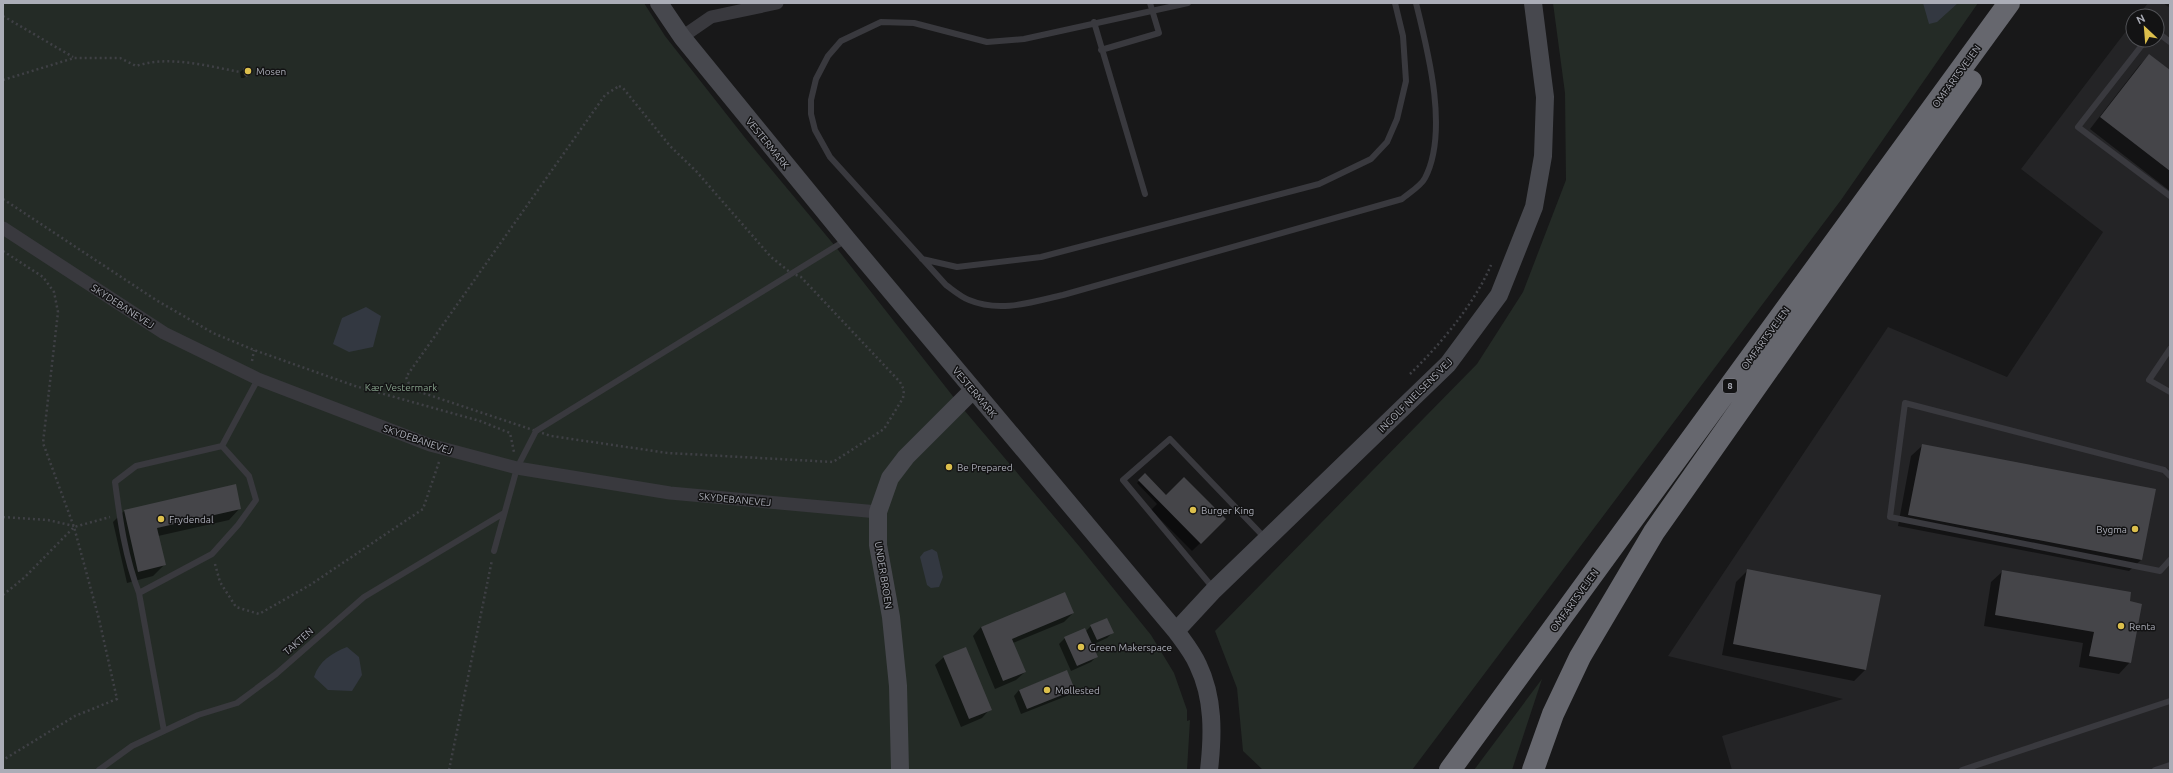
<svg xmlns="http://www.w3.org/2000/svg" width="2173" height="773" viewBox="0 0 2173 773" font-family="Ubuntu,sans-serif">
<rect width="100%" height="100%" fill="#181819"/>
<path fill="#242426" d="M 2148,3 L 2163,3 L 2170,8 L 2170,770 L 1732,770 L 1722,736 L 1843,699 L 1668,656 L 1888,327 L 2007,377 L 2103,232 L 2021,169 L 2133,22 L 2133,40 L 2157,40 L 2157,16 L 2138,16 Z"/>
<path fill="#242b26" d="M 3,3 L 644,3 L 665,36 L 746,139 L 835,246 L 959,404 L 1079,546 L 1151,635 L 1174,673 L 1187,710 L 1187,721 L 1190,720 L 1187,770 L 3,770 Z
M 1553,3 L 1978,3 L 1841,200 L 1412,770 L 1263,770 L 1243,751 L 1237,688 L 1215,631 L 1477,364 L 1523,292 L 1566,180 L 1565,93 Z
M 1542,679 L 1512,770 L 1474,770 Z"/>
<path fill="#333841" d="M 1923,3 L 1958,3 L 1937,22 L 1929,24 Z
M 366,307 L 381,316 L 373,347 L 349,352 L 333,344 L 342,318 Z
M 932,549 L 937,552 L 943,577 L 939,587 L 931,588 L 927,585 L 920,557 L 924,552 Z
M 347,647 L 359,657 L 362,675 L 352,691 L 328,690 L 314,677 C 319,661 332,653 347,647 Z"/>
<path fill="#0007" d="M 2149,55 L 2170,71 L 2170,191 L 2090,129 L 2138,67 Z
M 245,68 L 246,76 L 244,78 L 241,78 L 240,72 Z
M 1923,445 L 2141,560 L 2129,571 L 1898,526 L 1911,456 Z
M 1145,475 L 1166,496 L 1225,519 L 1192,551 L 1151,510 L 1157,504 L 1137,483 Z
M 240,508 L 229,520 L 158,536 L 164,565 L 153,576 L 127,583 L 113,522 L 124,511 Z
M 1748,570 L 1865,670 L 1854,681 L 1722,655 L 1736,582 Z
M 2003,571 L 2129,602 L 2130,662 L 2119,674 L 2079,667 L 2083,643 L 1984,626 L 1991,582 Z
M 1073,613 L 1064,622 L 1013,643 L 1025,672 L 1016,680 L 995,689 L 973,636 L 981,627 Z
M 1091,626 L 1112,633 L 1107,638 L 1092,645 L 1097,656 L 1091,662 L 1071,671 L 1059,644 L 1065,638 L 1085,632 Z
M 944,657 L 990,709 L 982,718 L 961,727 L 935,665 Z
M 1067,671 L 1074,690 L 1069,695 L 1021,714 L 1014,696 L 1019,690 Z"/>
<path fill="#454549" d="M 2149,54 L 2170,70 L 2170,171 L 2100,117 Z
M 245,67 L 252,70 L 247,77 L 244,75 L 243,69 Z
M 1922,444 L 2156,489 L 2142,560 L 1908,515 Z
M 1145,473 L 1166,495 L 1184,477 L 1226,519 L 1201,544 L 1138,480 Z
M 236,484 L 241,509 L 157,528 L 166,565 L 138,572 L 124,510 Z
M 1747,569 L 1881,595 L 1866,670 L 1733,644 Z
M 2002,570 L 2131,592 L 2130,601 L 2142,604 L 2131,663 L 2089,656 L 2094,632 L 1995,615 Z
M 1065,592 L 1074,613 L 1012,639 L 1026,672 L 1003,681 L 981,627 Z
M 1107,618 L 1114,633 L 1097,640 L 1090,625 Z
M 1085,628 L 1098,657 L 1077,666 L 1064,637 Z
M 966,647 L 992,710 L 969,719 L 943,656 Z
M 1067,670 L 1075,690 L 1027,709 L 1019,690 Z"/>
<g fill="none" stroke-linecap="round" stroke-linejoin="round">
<path stroke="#3f4045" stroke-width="2.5" stroke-dasharray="2 3" stroke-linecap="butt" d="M 3,16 L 73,57
M 3,80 L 74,58 L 120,58 L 136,66 C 169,55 207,66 240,72
M 619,86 L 623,88 L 670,146 L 696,171 L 771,257 L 791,273 L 801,277 L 900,382 L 904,390 L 903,398 L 884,429 L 833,462 L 668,453 L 551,436 L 420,392 L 410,386 L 406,377 L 605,95 Z
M 3,199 L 156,300 L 213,333 L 254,350 L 355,386 L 480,421 L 510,433 L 514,452
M 3,251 L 43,277 L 54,292 L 58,312 L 43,443 L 74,527 L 99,619 L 117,699 L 75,716 L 3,760
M 252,361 L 254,350
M 1410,374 C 1440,345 1475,303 1491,265
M 3,517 L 48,520 L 74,526
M 215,564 L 220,582 L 236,607 L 259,614 L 310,585 L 423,509 L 439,462
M 3,595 L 25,577 L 74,527 L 110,517
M 449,770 L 492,560"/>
<path stroke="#39393e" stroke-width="6" d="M 1188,3 L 1024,39 L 987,42 L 914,23 L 881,22 L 841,41 L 828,56 L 816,79 L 811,100 L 811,114 L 815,130 L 830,157 L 946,285 C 953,290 961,297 969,300 C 1000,313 1032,302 1063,295 L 1402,199 C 1409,193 1421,186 1425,178 C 1449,132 1428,51 1416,3
M 1094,22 L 1145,194
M 2157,32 L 2170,42
M 2146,40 L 2078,127 L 2170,196
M 1101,50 L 1159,33 L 1150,3
M 922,259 L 957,267 L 1041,257 L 1319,184 L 1371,159 L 1387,142 L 1397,119 L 1406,81 L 1403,36 L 1395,3
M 2170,349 L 2149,380 L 2170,392
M 2170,476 L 2164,470 L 1905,403 L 1890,517 L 2160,571 L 2170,560
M 494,551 L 517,468 L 536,431 L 846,240
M 1214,589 L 1123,480 L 1170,439 L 1265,538
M 139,593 C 125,557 120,520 115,482 L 136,466 L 222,446
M 164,731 L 139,593 L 212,554 L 238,525 L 256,500 L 249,476 L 222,446 L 258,379
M 99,770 L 132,746 L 198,715 L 237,703 L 276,674 L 364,597 L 504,513
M 1962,770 L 2170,701
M 2155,770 L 2170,765"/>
<path stroke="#39393e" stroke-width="13" d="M 682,37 L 711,17 L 777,3
M 3,228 L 164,333 L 258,379 L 430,445 L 517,468 L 670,493 L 878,512"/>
<path stroke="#47484e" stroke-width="18" d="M 659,3 L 682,37 L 847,239 L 1176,631 C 1184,642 1193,653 1198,665 C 1214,698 1213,735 1209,770
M 1176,631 L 1214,590 L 1448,364 L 1499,295 L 1534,207 L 1543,156 L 1545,97 L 1533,3
M 900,770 L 898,686 L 891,617 L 878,545 L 878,512 L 890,478 L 906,457 L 973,390"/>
<path stroke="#66676e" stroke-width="22" d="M 1450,770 L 2009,3
M 1533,770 L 1553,714 L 1580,657 L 1654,532 L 1971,81"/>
</g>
<g fill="#dcbf4c" stroke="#131314" stroke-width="1.5">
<circle cx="248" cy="71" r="4"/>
<circle cx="949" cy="467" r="4"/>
<circle cx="1193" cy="510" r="4"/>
<circle cx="161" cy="519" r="4"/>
<circle cx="2135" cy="529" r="4"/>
<circle cx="2121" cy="626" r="4"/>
<circle cx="1081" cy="647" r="4"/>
<circle cx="1047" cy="690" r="4"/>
</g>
<g text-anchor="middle" stroke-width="3" stroke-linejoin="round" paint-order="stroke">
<rect fill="#131314" stroke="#7d7f86" stroke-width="1" x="1723" y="379" width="14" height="14" rx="3"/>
<g font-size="9" font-weight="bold" fill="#abadb7">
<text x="1730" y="389">8</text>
</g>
<g font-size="10" fill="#abadb7" stroke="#131314" text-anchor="start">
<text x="256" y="75">Mosen</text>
<text x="957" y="471">Be Prepared</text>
<text x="1201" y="514">Burger King</text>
<text x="169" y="523">Frydendal</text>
<text x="2127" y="533" text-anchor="end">Bygma</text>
<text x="2129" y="630">Renta</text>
<text x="1089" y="651">Green Makerspace</text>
<text x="1055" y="694">Møllested</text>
</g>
<g font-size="10" fill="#abadb7" stroke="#131314">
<text transform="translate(1956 76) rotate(-54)" y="4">OMFARTSVEJEN</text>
<text transform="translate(768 143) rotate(51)" y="4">VESTERMARK</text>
<text transform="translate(123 306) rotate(33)" y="4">SKYDEBANEVEJ</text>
<text transform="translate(1765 338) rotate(-54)" y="4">OMFARTSVEJEN</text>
<text transform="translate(975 392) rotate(50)" y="4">VESTERMARK</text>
<text transform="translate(1415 395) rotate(-45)" y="4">INGOLF NIELSENS VEJ</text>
<text transform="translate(418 439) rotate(19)" y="4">SKYDEBANEVEJ</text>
<text transform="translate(735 499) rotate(5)" y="4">SKYDEBANEVEJ</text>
<text transform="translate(884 575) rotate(81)" y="4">UNDER BROEN</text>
<text transform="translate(1574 600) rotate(-54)" y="4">OMFARTSVEJEN</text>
<text transform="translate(298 641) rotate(-41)" y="4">TAKTEN</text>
</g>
<g font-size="10" fill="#85a08a" stroke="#131314">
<text x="401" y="391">Kær Vestermark</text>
</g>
</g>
<rect width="2173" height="773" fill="none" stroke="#abadb7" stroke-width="8"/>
<g transform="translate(2145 28) rotate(334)"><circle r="19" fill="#131314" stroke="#505155"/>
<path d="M0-3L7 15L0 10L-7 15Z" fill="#dcbf4c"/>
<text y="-6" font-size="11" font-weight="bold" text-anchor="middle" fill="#abadb7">N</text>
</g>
</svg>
